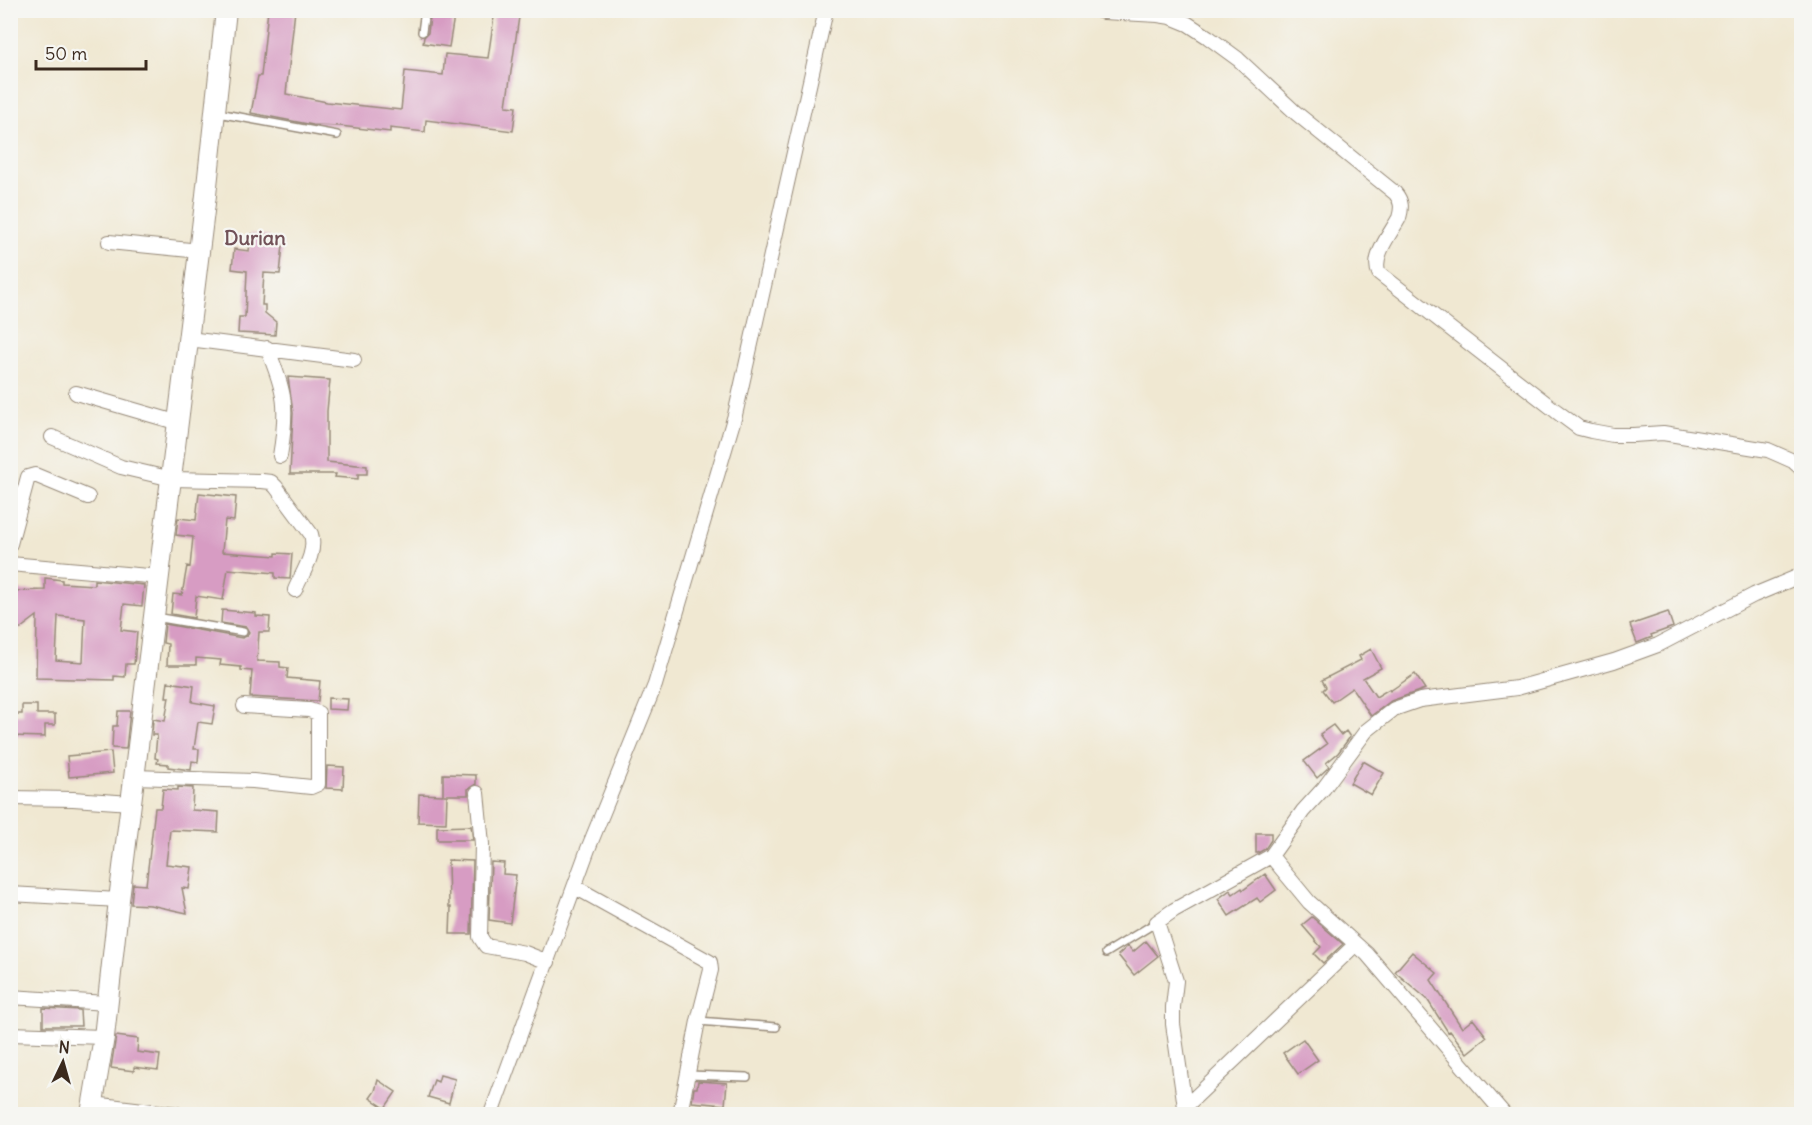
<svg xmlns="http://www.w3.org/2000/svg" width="1812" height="1125" viewBox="0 0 1812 1125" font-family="Delius,sans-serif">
<rect width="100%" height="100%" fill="#f6f6f2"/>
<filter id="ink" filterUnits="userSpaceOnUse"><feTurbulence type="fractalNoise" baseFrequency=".0167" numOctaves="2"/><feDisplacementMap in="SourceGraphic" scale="12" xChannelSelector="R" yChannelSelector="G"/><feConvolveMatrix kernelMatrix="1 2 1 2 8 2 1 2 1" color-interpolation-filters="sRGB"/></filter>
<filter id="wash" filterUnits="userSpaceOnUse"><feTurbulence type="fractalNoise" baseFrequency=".008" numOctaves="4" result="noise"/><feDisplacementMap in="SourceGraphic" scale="24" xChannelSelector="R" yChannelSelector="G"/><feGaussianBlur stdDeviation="1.35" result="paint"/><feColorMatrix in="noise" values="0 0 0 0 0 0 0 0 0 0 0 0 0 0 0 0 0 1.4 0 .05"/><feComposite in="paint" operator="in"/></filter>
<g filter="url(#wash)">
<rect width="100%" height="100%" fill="#f0e8d2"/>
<g id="blocks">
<path fill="#d79cc3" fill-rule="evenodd" d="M 268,10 L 295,10 L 286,94 L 327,102 L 401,110 L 405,71 L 443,75 L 445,54 L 488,58 L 495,10 L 520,10 L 506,106 L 516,107 L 513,131 L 426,120 L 425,132 L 390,128 L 390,132 L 340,126 L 313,125 L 251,113 L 258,76 L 261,76 Z
M 431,10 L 455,10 L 449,47 L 423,43 L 424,37 L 428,33 Z
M 251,234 L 269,236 L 269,244 L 283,245 L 280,274 L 264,273 L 262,305 L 265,305 L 265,313 L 276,322 L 275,335 L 238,333 L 239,317 L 245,317 L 247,271 L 232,269 L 234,249 L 249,251 Z
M 288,377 L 330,380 L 327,411 L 327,462 L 367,466 L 367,474 L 358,474 L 358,479 L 335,477 L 336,474 L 290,474 L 293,413 Z
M 199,493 L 236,497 L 234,521 L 225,520 L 222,552 L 276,556 L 276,553 L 292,554 L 290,579 L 275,578 L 275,573 L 228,569 L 223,600 L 196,596 L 194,618 L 171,614 L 173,594 L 182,595 L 187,566 L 190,567 L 193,537 L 176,535 L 178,518 L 196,520 Z
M 45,578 L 62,580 L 62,583 L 94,585 L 94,580 L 144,585 L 142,606 L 124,604 L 121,630 L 137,632 L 134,664 L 126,664 L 125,677 L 114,676 L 114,680 L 36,678 L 37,616 L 21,628 L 10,628 L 10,591 L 45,590 ZM 58,616 L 85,619 L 83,662 L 56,660 Z
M 222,610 L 256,613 L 256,616 L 270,617 L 269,632 L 259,632 L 257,661 L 280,662 L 280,667 L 288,668 L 287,678 L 320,681 L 318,701 L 250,697 L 252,671 L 241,670 L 241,667 L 220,665 L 221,660 L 196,658 L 196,665 L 167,665 L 168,644 L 163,643 L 165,624 L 242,638 L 247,636 L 249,632 L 246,627 L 221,623 Z
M 1668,612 L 1673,627 L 1651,635 L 1652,637 L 1637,643 L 1630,625 Z
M 1371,649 L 1381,668 L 1363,678 L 1376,697 L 1389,689 L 1390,691 L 1415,674 L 1425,689 L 1391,701 L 1371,716 L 1352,688 L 1332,702 L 1323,690 L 1326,687 L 1322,680 L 1361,660 L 1359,656 Z
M 168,682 L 194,686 L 192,702 L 215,706 L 212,724 L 198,722 L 194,749 L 199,749 L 198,762 L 192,761 L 191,770 L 168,767 L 168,764 L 157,763 L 158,759 L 155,758 L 157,735 L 152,735 L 153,719 L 165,721 L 169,697 L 166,697 Z
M 328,698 L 348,699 L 347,710 L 328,709 Z
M 22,705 L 37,705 L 37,714 L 55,714 L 55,725 L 45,725 L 45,737 L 11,736 L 11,714 L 22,714 Z
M 118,711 L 130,711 L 126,749 L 112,748 L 113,726 L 117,726 Z
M 1333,725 L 1341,735 L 1346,731 L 1350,737 L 1338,753 L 1326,763 L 1329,767 L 1317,778 L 1304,761 L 1327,744 L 1320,734 Z
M 111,752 L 113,773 L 69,777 L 67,756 Z
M 1363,761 L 1384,773 L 1371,795 L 1350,783 Z
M 327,766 L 344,767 L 343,789 L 326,788 Z
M 443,774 L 476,775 L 476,784 L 468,789 L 468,795 L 444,795 L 447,795 L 446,823 L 418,822 L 419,794 L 443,795 Z
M 178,787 L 193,788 L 192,810 L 219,812 L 218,832 L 170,830 L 166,864 L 192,867 L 189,889 L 182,888 L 187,913 L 150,905 L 131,904 L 133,884 L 146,885 L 155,808 L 161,808 L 163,789 L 178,790 Z
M 471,826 L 473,840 L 437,840 L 437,827 Z
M 1256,833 L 1271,833 L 1271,840 L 1265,849 L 1258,853 L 1256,853 Z
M 448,860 L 473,861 L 471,934 L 450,934 L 451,907 L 449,907 Z
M 491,862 L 504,863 L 503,874 L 516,875 L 510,923 L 489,920 Z
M 1265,874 L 1276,890 L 1260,902 L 1257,898 L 1229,916 L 1218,899 L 1230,890 L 1233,894 L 1242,888 L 1243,890 Z
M 1312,917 L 1343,944 L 1323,963 L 1314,954 L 1321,947 L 1302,925 Z
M 1146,941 L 1158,956 L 1134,975 L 1118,955 L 1128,946 L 1133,952 Z
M 1412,952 L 1437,973 L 1431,980 L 1462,1028 L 1473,1019 L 1487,1037 L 1467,1053 L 1450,1031 L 1448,1032 L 1427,999 L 1395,972 Z
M 43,1008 L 80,1010 L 81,1026 L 43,1026 Z
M 116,1036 L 138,1039 L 137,1052 L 160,1055 L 158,1070 L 134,1067 L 134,1071 L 111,1068 Z
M 1303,1039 L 1318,1060 L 1298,1074 L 1283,1053 Z
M 440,1075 L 455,1079 L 449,1103 L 428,1097 L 434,1080 L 438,1082 Z
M 378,1080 L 396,1092 L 385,1108 L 370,1098 L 375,1091 Z
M 698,1081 L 727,1083 L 725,1105 L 692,1102 L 694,1088 L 697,1088 Z"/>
</g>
</g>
<g filter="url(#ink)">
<use href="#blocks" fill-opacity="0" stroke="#968978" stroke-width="1.5"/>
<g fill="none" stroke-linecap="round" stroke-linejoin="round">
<g stroke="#968978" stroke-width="10">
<path id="service" d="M 422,32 L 425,10
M 218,113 L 337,135
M 155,617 L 243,632
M 1106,953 L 1157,922
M 698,1021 L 776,1027
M 688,1075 L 747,1077"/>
</g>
<g stroke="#968978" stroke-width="16">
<path id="minor" d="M 1097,10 L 1104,12 L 1158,15 L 1171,17 L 1188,24 L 1208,37 L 1238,59 L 1296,113 L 1395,193 C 1402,201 1402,208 1399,218 C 1391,233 1371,257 1379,273 L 1556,411 L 1579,428 L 1591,431 L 1613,435 L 1633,435 L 1663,433 L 1768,450 L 1793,461 L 1802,469
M 109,242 L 200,251
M 189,339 L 354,360
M 267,348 C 286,393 288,408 280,456
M 76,393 L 179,423
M 52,437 L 121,467 L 172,479 L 262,481 L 271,482 L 276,487 L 311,534 C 317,553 302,573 295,590
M 10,544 L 28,477 L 35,475 L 88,497
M 10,564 L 160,577
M 135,777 L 253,781 L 311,787 L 318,784 L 318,713 L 309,710 L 244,706
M 477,793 L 482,844 L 480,937 L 486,946 L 525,953 L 548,962
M 10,798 L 73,799 L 131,803
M 575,887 L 710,962 L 711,970 L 698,1021 L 680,1114
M 10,894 L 119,900
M 10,997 L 107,1003
M 10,1034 L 104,1037
M 93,1104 L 177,1114
M 1185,1107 L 1356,944
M 491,1114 L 588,849 L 655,685 L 735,415 L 826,10
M 1184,1114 L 1185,1107 L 1173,1024 L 1173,1007 L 1176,981 L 1157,922 L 1174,910 L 1271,856
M 1504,1114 L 1367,954 L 1309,902 L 1271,856 L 1303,811 L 1324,788 L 1366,731 L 1394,709 L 1420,700 L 1517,688 L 1614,661 L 1658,645 L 1754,595 L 1802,575"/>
</g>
<g stroke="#968978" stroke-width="22">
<path id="secondary" d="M 91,1114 L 104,1037 L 119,900 L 206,195 L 226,10"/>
</g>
<use href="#service" stroke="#fff" stroke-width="7"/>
<use href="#minor" stroke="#fff" stroke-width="14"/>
<use href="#secondary" stroke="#fff" stroke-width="20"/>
</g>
</g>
<g text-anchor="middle" stroke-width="4.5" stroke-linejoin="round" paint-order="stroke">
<g font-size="20" font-weight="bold" fill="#725258" stroke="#f6f6f2">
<text x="255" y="245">Durian</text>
</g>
</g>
<rect width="1812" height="1125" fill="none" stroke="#f6f6f2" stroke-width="36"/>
<g transform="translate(63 1062) rotate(5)" stroke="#f6f6f2" stroke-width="4.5" paint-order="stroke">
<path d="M0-4.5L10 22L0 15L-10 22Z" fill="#3b2a1e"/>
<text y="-9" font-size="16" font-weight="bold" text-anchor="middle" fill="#3b2a1e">N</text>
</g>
<path d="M36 60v9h110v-9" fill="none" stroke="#3b2a1e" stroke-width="3"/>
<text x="45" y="60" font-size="18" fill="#3b2a1e" stroke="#f6f6f2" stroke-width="4.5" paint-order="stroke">50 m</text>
</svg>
